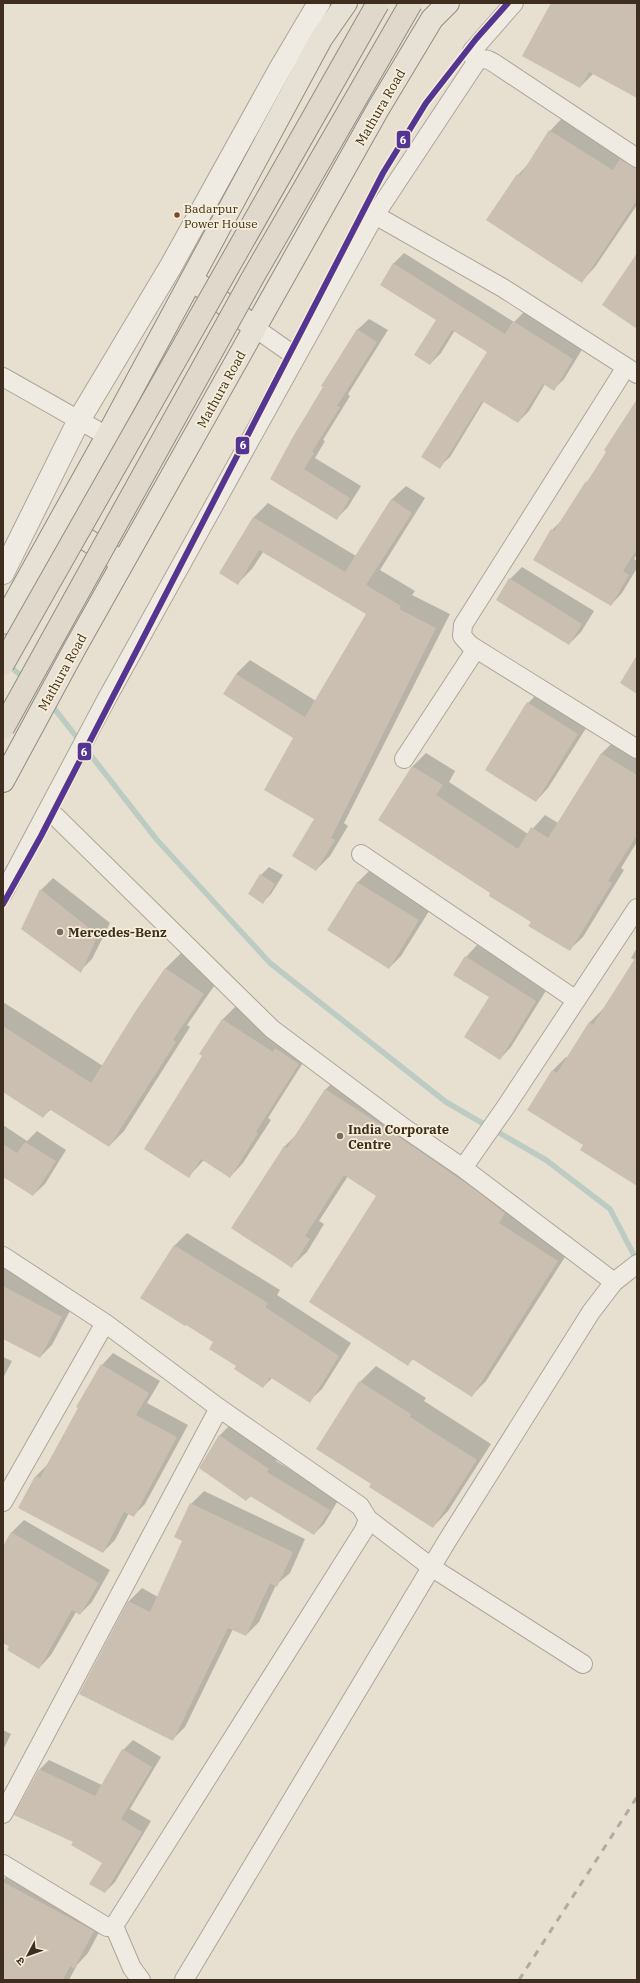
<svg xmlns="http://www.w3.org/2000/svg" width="640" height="1983" viewBox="0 0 640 1983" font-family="'IBM Plex Serif','Noto Sans Devanagari',serif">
<rect width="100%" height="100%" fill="#e7e0d1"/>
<path fill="#0003" d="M 552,3 L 637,3 L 637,97 L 594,73 L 580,87 Z
M 563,117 L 637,147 L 637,205 L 595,267 L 582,281 L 518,175 L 530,162 L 550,131 Z
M 404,253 L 514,322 L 525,311 L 583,348 L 564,379 L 554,389 L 545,384 L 529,411 L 518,422 L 484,401 L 450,457 L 439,467 L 488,351 L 455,330 L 441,353 L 430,364 L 437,319 L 393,264 Z
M 369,319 L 388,330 L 348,394 L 350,396 L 323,440 L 325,441 L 315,458 L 361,486 L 348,507 L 336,519 L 271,479 L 357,330 Z
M 637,406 L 637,554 L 634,559 L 637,561 L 637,568 L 622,593 L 611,605 L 552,530 L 564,518 Z
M 406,486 L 425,498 L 380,570 L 415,591 L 412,595 L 450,614 L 344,823 L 348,826 L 330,856 L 316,870 L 316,818 L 294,738 L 236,674 L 250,660 L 316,701 L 367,614 L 263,552 L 252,569 L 238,583 L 221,573 L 254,517 L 268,503 L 356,556 L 391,500 Z
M 522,567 L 594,611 L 581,632 L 569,644 L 510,579 Z
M 540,691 L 590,722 L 548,788 L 536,801 L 528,703 Z
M 615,740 L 637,754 L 637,842 L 621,868 L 624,870 L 583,937 L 569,950 L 492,893 L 380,820 L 413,766 L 426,753 L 455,771 L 449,782 L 528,834 L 545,815 L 558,823 L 602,753 Z
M 269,867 L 283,875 L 271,894 L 263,902 L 261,875 Z
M 370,870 L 431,908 L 401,956 L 389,968 L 328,930 L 358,882 Z
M 53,878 L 110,923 L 92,959 L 80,971 L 23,929 L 41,890 Z
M 477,945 L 547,989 L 511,1047 L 500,1059 L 490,996 L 466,957 Z
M 637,948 L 637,1181 L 584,1145 L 552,1071 L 566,1057 L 568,1058 L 590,1022 L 603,1009 L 635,960 L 631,958 Z
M 181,953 L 219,979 L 187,1025 L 190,1027 L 124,1131 L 109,1146 L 51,1109 L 43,1117 L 3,1091 L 3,1002 L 103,1066 L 166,968 Z
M 236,1006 L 311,1050 L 268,1118 L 271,1120 L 243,1163 L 230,1177 L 204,1160 L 189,1176 L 203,1056 L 201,1054 L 223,1019 Z
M 340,1075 L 464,1157 L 463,1158 L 519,1198 L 513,1208 L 572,1246 L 486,1381 L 471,1396 L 413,1359 L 408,1364 L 378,1195 L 348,1176 L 319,1221 L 324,1224 L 307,1252 L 292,1266 L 233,1228 L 285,1146 L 297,1134 L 325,1090 Z
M 3,1125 L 27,1141 L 37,1131 L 66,1150 L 45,1184 L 33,1195 L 3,1176 Z
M 187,1233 L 280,1290 L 277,1295 L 351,1343 L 322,1389 L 309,1401 L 272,1378 L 263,1387 L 237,1366 L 215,1341 L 142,1297 L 175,1245 Z
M 3,1267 L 73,1305 L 52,1345 L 40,1357 L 3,1337 Z
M 113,1353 L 160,1381 L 147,1403 L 188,1425 L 145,1504 L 133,1516 L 129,1513 L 115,1540 L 103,1552 L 36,1476 L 47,1465 L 102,1365 Z
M 3,1357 L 12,1361 L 3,1378 Z
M 376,1366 L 426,1398 L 424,1401 L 491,1444 L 448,1511 L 433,1527 L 372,1484 L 360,1382 Z
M 230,1425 L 278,1458 L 276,1461 L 339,1499 L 324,1524 L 314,1534 L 251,1496 L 246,1500 L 200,1468 L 220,1435 Z
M 204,1491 L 305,1539 L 290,1573 L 276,1585 L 259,1622 L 246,1635 L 233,1629 L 185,1727 L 172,1740 L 80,1693 L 129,1601 L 142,1588 L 158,1597 L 183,1541 L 191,1504 Z
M 24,1520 L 110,1570 L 92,1602 L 80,1614 L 76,1612 L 51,1655 L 39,1668 L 3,1642 L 3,1549 L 12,1532 Z
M 3,1730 L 11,1734 L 3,1750 Z
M 133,1740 L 161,1757 L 130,1809 L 151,1821 L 115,1882 L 105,1892 L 103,1862 L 74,1842 L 39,1770 L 49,1760 L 102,1785 L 123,1750 Z
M 16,1867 L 107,1917 L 88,1953 L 77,1965 L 69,1980 L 3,1980 L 3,1880 Z"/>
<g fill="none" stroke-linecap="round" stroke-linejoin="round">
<path stroke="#bcccc2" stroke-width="5.5" d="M 7,664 L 25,679
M 50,703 L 157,840 L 270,963 L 446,1102 L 546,1160 L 610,1209 L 637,1261"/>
</g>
<path fill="#cbbfb2" d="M 551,3 L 637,3 L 637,98 L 589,72 L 580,88 L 522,56 Z
M 549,130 L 613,170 L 620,159 L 637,168 L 637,200 L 582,283 L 486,220 L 517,174 L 520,176 Z
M 637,253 L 637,329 L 602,305 Z
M 393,263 L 505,334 L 513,321 L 573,359 L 554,391 L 543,384 L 518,423 L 482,401 L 440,469 L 421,457 L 487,352 L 452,330 L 430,365 L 414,355 L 436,320 L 380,285 Z
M 357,329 L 377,342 L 337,406 L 340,407 L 312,452 L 314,453 L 304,469 L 350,498 L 337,520 L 270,479 L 294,435 L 323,387 L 321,386 Z
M 637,399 L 637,549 L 623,571 L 629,575 L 611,606 L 533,560 L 551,529 L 554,531 L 586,481 L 587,482 L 606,452 L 604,450 Z
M 391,499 L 412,513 L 366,585 L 401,606 L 399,609 L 436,628 L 331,838 L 335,840 L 316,871 L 292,856 L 314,819 L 264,790 L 293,738 L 223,694 L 236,674 L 305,717 L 366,614 L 259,550 L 238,585 L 219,573 L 253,517 L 345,572 Z
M 509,578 L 582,624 L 569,645 L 496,600 Z
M 637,655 L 637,694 L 620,683 Z
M 527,702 L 578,734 L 536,802 L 485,770 Z
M 601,753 L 637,775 L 637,835 L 608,881 L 612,883 L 570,951 L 528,926 L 531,922 L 489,896 L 490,893 L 378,820 L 412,766 L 443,785 L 436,795 L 518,849 L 531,827 L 548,838 Z
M 260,874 L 275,884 L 263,904 L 248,894 Z
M 357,882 L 419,920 L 389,969 L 327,930 Z
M 40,889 L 98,935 L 81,973 L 21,929 Z
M 637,955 L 637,1186 L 580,1150 L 583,1145 L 527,1110 L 552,1070 L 557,1073 L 589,1022 L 593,1025 Z
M 465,956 L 536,1001 L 500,1060 L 464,1037 L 489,997 L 453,975 Z
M 165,968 L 204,994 L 173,1040 L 176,1042 L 109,1147 L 49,1109 L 43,1118 L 3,1092 L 3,1026 L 91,1083 L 135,1012 Z
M 222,1019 L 273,1052 L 275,1048 L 299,1064 L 256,1132 L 258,1133 L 230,1178 L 201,1159 L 189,1178 L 144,1149 L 202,1056 L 199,1054 Z
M 325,1089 L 389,1130 L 477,1191 L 505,1213 L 499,1223 L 558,1261 L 472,1397 L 412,1359 L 408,1366 L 309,1302 L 376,1196 L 344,1175 L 305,1236 L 310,1239 L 292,1268 L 231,1228 L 284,1146 L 287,1148 Z
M 25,1142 L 56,1161 L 33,1196 L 3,1177 L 3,1144 L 17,1153 Z
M 174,1245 L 268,1303 L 265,1307 L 339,1356 L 310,1403 L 270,1377 L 263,1388 L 234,1369 L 236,1366 L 209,1349 L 213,1342 L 186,1325 L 185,1326 L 140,1298 Z
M 3,1286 L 62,1317 L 40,1358 L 3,1339 Z
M 101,1364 L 149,1393 L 136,1415 L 177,1437 L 134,1517 L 124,1512 L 103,1553 L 18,1508 L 35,1476 L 40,1478 L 78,1408 L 76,1407 Z
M 359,1381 L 411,1414 L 410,1417 L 477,1460 L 433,1528 L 369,1487 L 371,1484 L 316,1449 Z
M 219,1435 L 269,1469 L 267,1472 L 330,1510 L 314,1535 L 250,1496 L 246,1501 L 199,1468 Z
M 190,1503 L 293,1552 L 277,1587 L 270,1583 L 246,1636 L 228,1628 L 173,1741 L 79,1694 L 128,1601 L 150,1612 L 182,1541 L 174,1537 Z
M 11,1532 L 99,1583 L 80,1615 L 72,1610 L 39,1669 L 7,1650 L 9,1646 L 3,1643 L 3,1546 Z
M 122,1749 L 152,1767 L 121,1819 L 142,1832 L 105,1893 L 89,1884 L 102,1863 L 71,1845 L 73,1842 L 14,1815 L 39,1769 L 95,1796 Z
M 3,1882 L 94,1931 L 74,1969 L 70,1966 L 63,1980 L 3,1980 Z"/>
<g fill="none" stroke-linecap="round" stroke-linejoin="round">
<g stroke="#ada599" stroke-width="20">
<path id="minor" d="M 477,61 L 473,57 L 472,51 L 514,3
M 375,215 L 503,288 L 637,374
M 255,328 L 295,356
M 626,367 L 463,625 L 462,636 L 470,645 L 637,749
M 3,377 L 107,436
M 404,759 L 476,649
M 48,809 L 272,1029 L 403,1127 L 463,1168 L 505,1108 L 637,908
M 361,854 L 576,1000
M 3,894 L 106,700 L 375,215 L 477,61 C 484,58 488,59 494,63 L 637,158
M 463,1168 L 614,1282
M 3,1256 L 105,1323 L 219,1408 L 360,1506 L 368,1519 L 364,1530 L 114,1926 L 107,1927 L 3,1864
M 3,1502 L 105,1323
M 368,1519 L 431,1567 L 583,1664
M 3,1814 L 219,1408
M 114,1926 L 132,1968 L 141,1980
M 184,1980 L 447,1541 L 591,1312 L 614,1282 L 637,1264"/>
</g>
<g stroke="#ada599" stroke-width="24">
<path id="tertiary" d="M 3,573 L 79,420 L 171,266 L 280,69 L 319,3"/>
</g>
<g stroke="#928b80" stroke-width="24">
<path id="primary" d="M 197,283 L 249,323
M 61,523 L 118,560
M 3,623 L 107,436 L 321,39 L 346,3
M 3,781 L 75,648 L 378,109 L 432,19 L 448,3"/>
</g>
<use href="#minor" stroke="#efebe3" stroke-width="18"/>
<use href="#tertiary" stroke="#efebe3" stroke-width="22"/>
<use href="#primary" stroke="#e6e1d4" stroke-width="22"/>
<path stroke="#afaaa2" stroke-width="3" stroke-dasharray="7 7" stroke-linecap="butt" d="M 519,1980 L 637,1797"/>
<g stroke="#928b80" stroke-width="24" stroke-linecap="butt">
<path id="trunk-bridge" d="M 3,664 L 378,3
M 3,728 L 253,277 L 411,3"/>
</g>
<use href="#trunk-bridge" stroke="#e0d9cb" stroke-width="22"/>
<g stroke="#f7eed8" stroke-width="9">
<path id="metro-1" d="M 3,904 L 41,836 L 383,173 L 426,103 L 476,39 L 508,3"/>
</g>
<use href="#metro-1" stroke="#553592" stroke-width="6"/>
</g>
<circle fill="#7a4b2a" stroke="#f7eed8" stroke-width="1.5" cx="177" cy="215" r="3.5"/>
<g fill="#786c5e" stroke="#f7eed8" stroke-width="1.5">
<circle cx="60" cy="932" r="4"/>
<circle cx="340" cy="1136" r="4"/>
</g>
<g text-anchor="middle" stroke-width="3.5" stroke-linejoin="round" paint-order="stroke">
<g font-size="12" fill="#3d2e20" stroke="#f7eed8" text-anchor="start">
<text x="184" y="213">Badarpur<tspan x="184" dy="15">Power House</tspan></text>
</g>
<g font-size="13" fill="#3d2e20" stroke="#f7eed8">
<text transform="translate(380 107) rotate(-60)" y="5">Mathura Road</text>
<text transform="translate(221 389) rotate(-61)" y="5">Mathura Road</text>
<text transform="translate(62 672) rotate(-61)" y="5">Mathura Road</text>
</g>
<g font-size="13" font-weight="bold" fill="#3d2e20" stroke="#f7eed8" text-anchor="start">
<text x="68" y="937">Mercedes-Benz</text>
<text x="348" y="1134">India Corporate<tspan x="348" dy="15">Centre</tspan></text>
</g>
</g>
<g stroke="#f7eed8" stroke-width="1.5">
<rect x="396" y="130" width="15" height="19" rx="4" fill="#553592"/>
<rect x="235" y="436" width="15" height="19" rx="4" fill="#553592"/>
<rect x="77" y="742" width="15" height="19" rx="4" fill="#553592"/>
</g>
<g font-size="11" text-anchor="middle" font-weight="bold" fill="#fff">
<text x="403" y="144">6</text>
<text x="243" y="449">6</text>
<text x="84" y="756">6</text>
</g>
<rect width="640" height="1983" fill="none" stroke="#3d2e20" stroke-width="8"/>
<g transform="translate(28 1955) rotate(229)" stroke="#f7eed8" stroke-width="3" paint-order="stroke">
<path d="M0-3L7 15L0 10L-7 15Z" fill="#3d2e20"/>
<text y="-6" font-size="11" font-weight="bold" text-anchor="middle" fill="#3d2e20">उ</text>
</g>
</svg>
